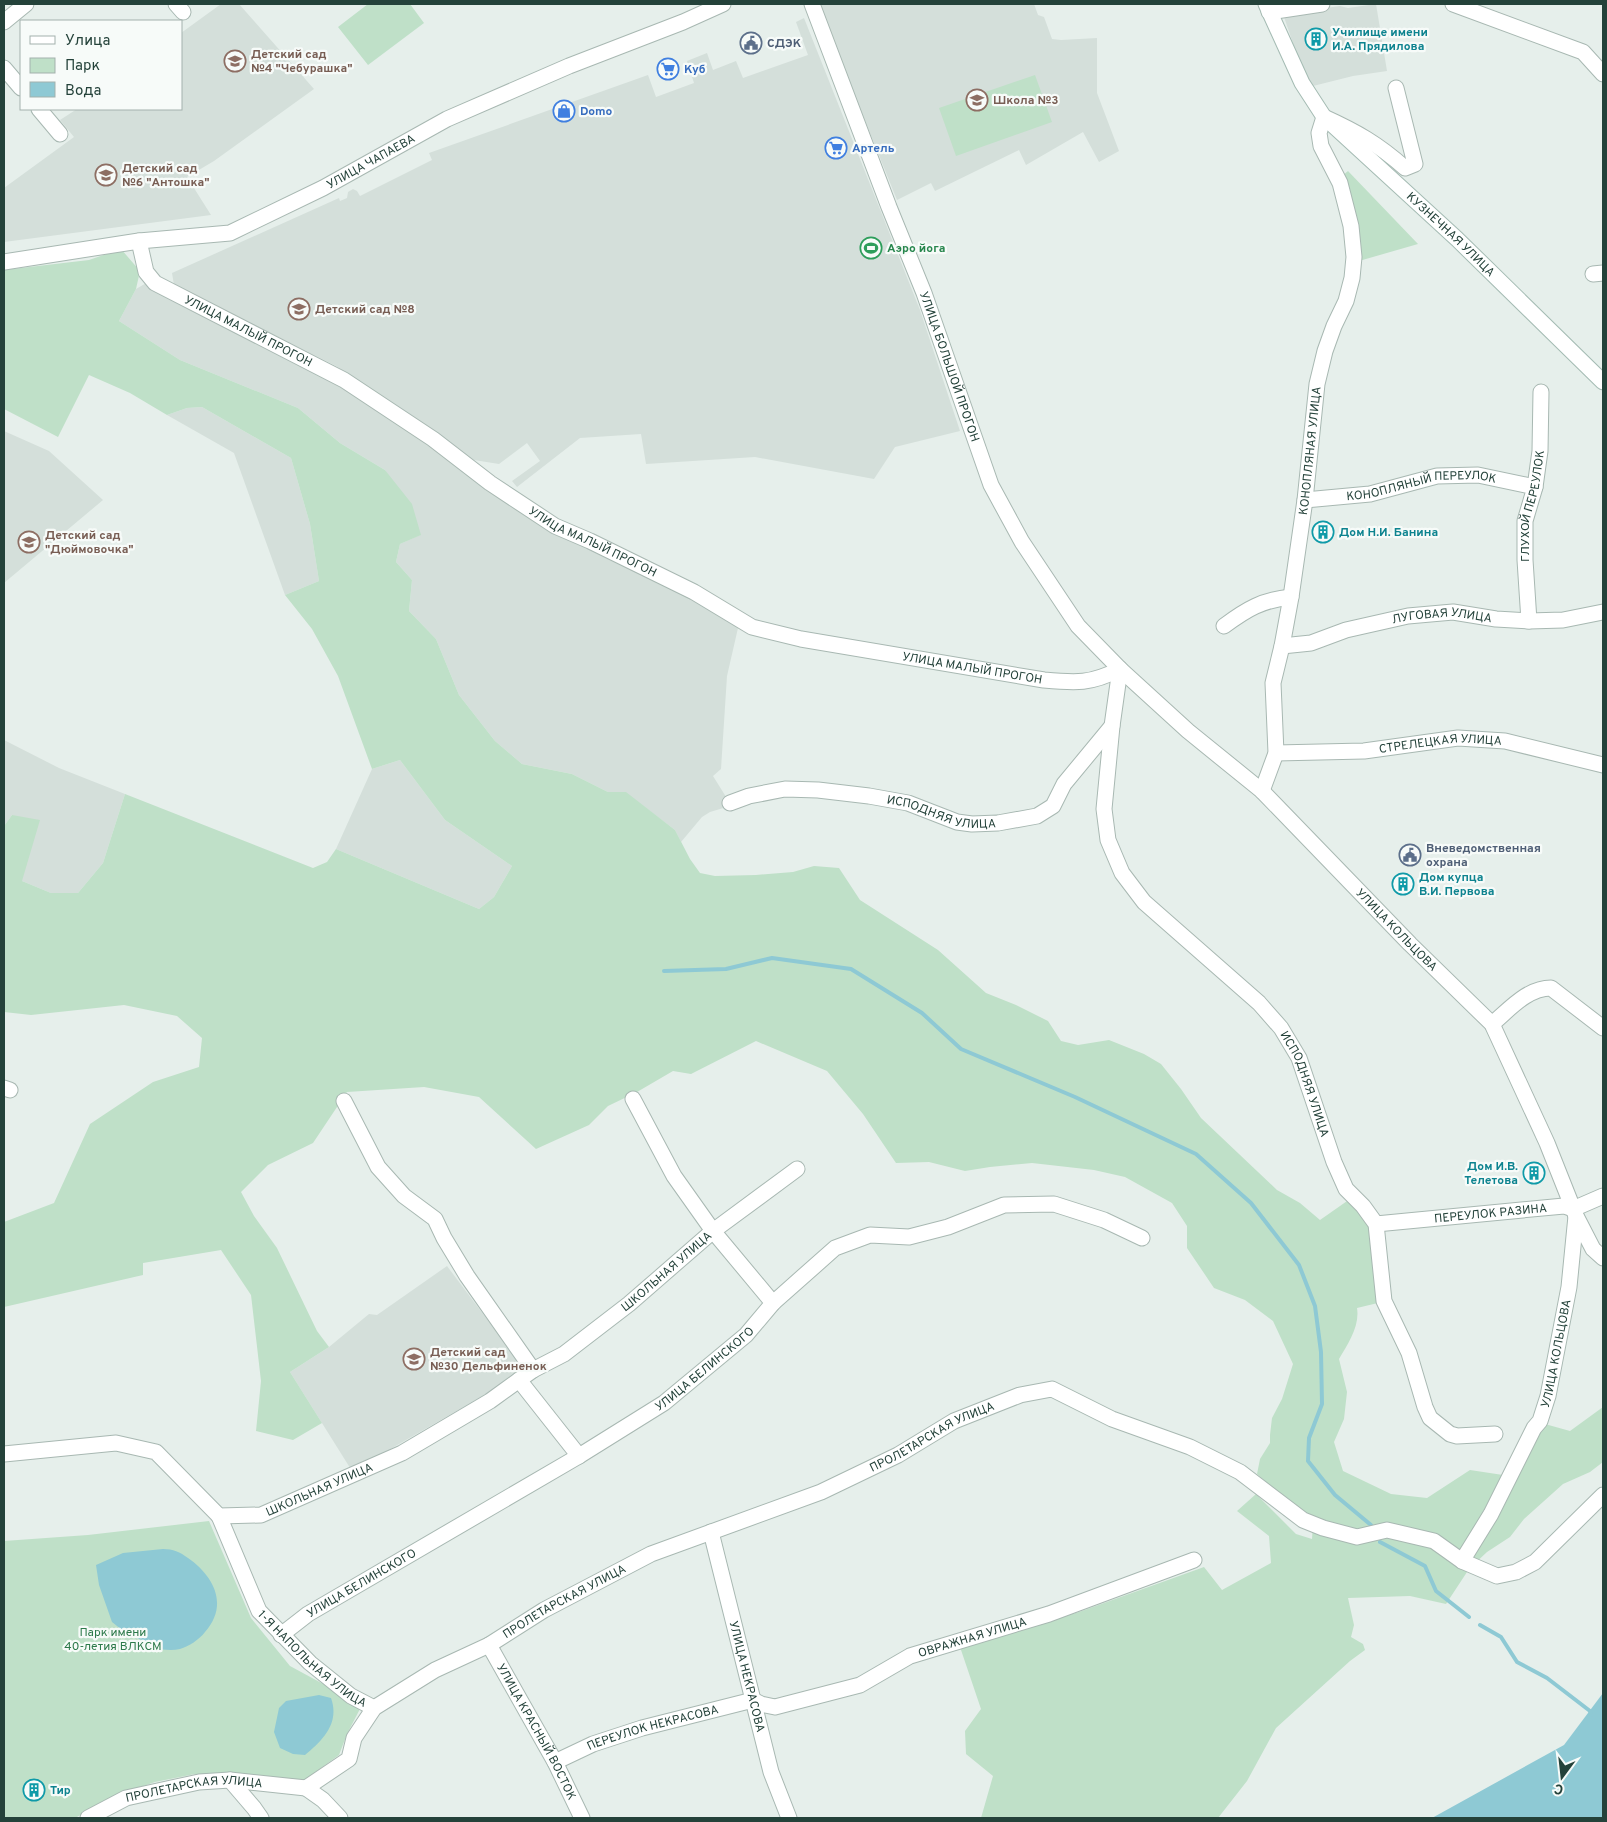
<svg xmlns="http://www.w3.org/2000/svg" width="1607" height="1822" viewBox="0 0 1607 1822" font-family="Overpass,sans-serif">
<rect width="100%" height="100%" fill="#e6efeb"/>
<path fill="#d4dfda" d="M 221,4 L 239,4 L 314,89 L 214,161 L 187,177 L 211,215 L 4,242 L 4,188 L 74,137 L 60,120 L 77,109 L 181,109 L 181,33 Z
M 818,4 L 1034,4 L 1038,15 L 1044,17 L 1052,39 L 1061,40 L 1097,38 L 1097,93 L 1119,151 L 1099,162 L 1083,132 L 1026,165 L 1019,150 L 935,191 L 931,183 L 897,200 Z
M 1376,4 L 1387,71 L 1353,76 L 1313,86 L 1301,67 L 1283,14 L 1340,6 L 1348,8 Z
M 804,18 L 920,310 L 960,431 L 895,447 L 874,479 L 755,457 L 646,464 L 641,434 L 580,438 L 517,487 L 512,481 L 540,461 L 527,443 L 499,464 L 474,460 L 414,420 L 413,416 L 336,366 L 174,285 L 172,273 L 339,198 L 340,201 L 347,198 L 348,192 L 353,189 L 357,191 L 360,196 L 432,160 L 429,153 L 648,75 L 656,97 L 694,83 L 687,61 L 707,53 L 713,70 L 736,61 L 743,78 L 808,55 L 796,22 Z
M 148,282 L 340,382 L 468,469 L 715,610 L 738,628 L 727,676 L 721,769 L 713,776 L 728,800 L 730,806 L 710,812 L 702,817 L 681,842 L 675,830 L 626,793 L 608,792 L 572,774 L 522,764 L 495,741 L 459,695 L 436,639 L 409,611 L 412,580 L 396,562 L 400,544 L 420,535 L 385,470 L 340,443 L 298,408 L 180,360 L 119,321 L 136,289 Z
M 202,407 L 291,458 L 310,524 L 319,581 L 285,595 L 234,453 L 167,415 L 187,408 Z
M 4,431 L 49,451 L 103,500 L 4,583 Z
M 4,740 L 59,768 L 125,794 L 103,863 L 78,893 L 51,893 L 22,881 L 12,815 L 4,826 Z
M 400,760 L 445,820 L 512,866 L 494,897 L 479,909 L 336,849 L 372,769 Z
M 447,1266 L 526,1371 L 352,1471 L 290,1372 L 329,1347 L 369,1314 L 377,1315 Z"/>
<path fill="#bfe0c8" d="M 368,4 L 410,4 L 424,23 L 368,65 L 338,27 Z
M 1035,75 L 1052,122 L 956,156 L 939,108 Z
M 1348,171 L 1418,244 L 1359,261 L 1342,176 Z
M 121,249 L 140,271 L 136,289 L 119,321 L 180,360 L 298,408 L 340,443 L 385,470 L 412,504 L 421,535 L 400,544 L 396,562 L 412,580 L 409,611 L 436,639 L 459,695 L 495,741 L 522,764 L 572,774 L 608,792 L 626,792 L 675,830 L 690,859 L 700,873 L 715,876 L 756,875 L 793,872 L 814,866 L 839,868 L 860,900 L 938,950 L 986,993 L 1016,1005 L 1048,1021 L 1061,1041 L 1078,1045 L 1109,1040 L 1144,1054 L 1161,1064 L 1181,1089 L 1201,1118 L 1277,1190 L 1300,1203 L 1320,1220 L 1350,1199 L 1373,1225 L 1382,1302 L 1357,1308 C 1360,1326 1348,1344 1339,1359 L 1347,1392 L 1344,1419 L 1334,1442 L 1343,1471 L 1391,1494 L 1427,1498 L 1470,1470 L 1503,1475 L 1522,1464 L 1545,1424 L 1570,1431 L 1603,1407 L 1603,1462 L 1590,1472 L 1563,1484 L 1524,1519 L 1510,1537 L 1487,1552 L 1469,1569 L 1446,1604 L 1410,1596 L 1348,1598 L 1354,1625 L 1351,1637 L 1363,1644 L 1365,1650 L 1350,1661 L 1276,1728 L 1247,1781 L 1218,1818 L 981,1818 L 993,1776 L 966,1754 L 965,1731 L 981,1709 L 960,1647 L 1079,1612 L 1204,1567 L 1222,1590 L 1271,1563 L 1269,1536 L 1237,1511 L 1256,1494 L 1296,1534 L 1312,1539 L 1313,1525 L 1289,1499 L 1274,1489 L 1257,1474 L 1260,1459 L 1270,1443 L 1270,1435 L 1272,1418 L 1282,1399 L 1293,1364 L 1273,1321 L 1245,1300 L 1214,1288 L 1187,1248 L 1187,1226 L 1172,1203 L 1125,1177 L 1094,1170 L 1032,1163 L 990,1167 L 965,1171 L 929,1162 L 896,1163 L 863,1114 L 827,1071 L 756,1041 L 691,1074 L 673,1071 L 637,1092 L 608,1106 L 589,1125 L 536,1149 L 479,1097 L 424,1087 L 347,1092 L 313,1143 L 268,1165 L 241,1192 L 254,1216 L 277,1248 L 317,1331 L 329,1347 L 290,1372 L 322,1423 L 293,1440 L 256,1431 L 261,1381 L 251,1295 L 221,1250 L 143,1263 L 143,1275 L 4,1307 L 4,1222 L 54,1203 L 90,1124 L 153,1082 L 199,1067 L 202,1038 L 177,1016 L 124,1005 L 31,1015 L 4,1012 L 4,826 L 12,815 L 40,820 L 22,881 L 51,893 L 78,893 L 103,863 L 125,794 L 313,868 L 327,862 L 336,849 L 479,909 L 494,897 L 512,866 L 445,820 L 400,760 L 372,769 L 338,676 L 312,629 L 285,595 L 319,581 L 310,524 L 291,458 L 202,407 L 187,408 L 167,415 L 130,393 L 89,375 L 58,437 L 4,409 L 4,270 L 89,260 Z
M 209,1521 L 251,1618 L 290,1666 L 362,1705 L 347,1734 L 339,1755 L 303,1781 L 228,1775 L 195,1774 L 155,1782 L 123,1793 L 75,1818 L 4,1818 L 4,1541 L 88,1535 Z"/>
<path fill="#8ec9d4" d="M 163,1549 C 173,1549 180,1552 188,1558 C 214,1576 229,1605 205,1632 C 199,1640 189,1646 180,1649 C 171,1651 161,1649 153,1649 L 147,1642 L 127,1634 L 112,1622 L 99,1585 L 96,1565 L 123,1553 Z
M 1603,1693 L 1603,1818 L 1432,1818 L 1564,1745 Z
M 319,1695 L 331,1698 C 340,1723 323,1740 305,1755 L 293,1754 L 280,1748 L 274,1732 L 279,1708 L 286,1701 Z"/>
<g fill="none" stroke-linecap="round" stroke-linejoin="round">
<path stroke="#8ec9d4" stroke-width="4" d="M 664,971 L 726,969 L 772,958 L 851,969 L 922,1013 L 961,1049 L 1075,1097 L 1196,1154 L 1251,1203 L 1299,1265 L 1315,1306 L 1321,1352 L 1322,1404 L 1309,1438 L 1308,1461 L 1335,1495 L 1371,1525
M 1380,1542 L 1425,1566 L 1436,1591 L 1469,1617
M 1480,1625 L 1501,1637 L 1517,1662 L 1547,1678 L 1590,1711 L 1591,1715"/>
<g stroke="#a8b8b2" stroke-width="17">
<g id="minor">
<path d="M 176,4 L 183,12"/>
<path id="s1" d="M 812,4 L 889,207 L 924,293 L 991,485 L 1022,542 L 1078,626 L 1120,669 L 1188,731 L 1262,791 L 1410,944 L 1492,1024 L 1547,1143 L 1576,1216 L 1593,1249 L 1603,1258"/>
<path d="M 1453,4 L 1583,52 L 1603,74"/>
<path d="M 1269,12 L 1322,4"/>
<path d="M 4,22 L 26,4"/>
<path d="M 4,68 L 21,88"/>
<path d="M 39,109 L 60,134"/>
<path id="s2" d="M 139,241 L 146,272 L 155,283 L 344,380 L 433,439 L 490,483 L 555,526 L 590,541 L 694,592 L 752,627 L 801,639 L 1044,680 C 1076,683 1091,684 1120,669"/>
<path id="s3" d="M 4,262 L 139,241 L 230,233 L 323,188 L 447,119 L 569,66 L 683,22 L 723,4"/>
<path d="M 1593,274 L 1603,273"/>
<path id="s4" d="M 1305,500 L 1370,494 L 1437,476 L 1478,475 L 1535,487"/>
<path id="s5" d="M 1529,621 L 1525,560 L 1525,521 L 1535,487 L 1540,451 L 1541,392"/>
<path d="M 1224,626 C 1247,609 1262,600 1291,597"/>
<path id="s6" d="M 1282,646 L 1311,643 L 1346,630 L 1408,616 L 1453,612 L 1496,619 L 1529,621 L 1563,620 L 1603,612"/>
<path id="s7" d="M 1120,669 L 1112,726 L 1104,809 L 1108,840 L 1122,873 L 1144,902 L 1259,1003 L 1281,1028 L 1299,1058 L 1334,1162 L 1346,1189 L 1363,1206 L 1376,1224 L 1384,1301 L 1409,1353 L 1425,1407 L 1430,1418 L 1450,1434 L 1457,1436 L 1495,1434"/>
<path id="s8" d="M 1276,753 L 1364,751 L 1458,738 L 1505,741 L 1603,765"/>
<path id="s9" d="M 1262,791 L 1276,753 L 1273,683 L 1282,646 L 1291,597 L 1305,500 L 1317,384 L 1325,351 L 1334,326 L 1346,301 L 1352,278 L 1354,257 L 1351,226 L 1340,183 L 1321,146 L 1319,133 L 1324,117 C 1357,132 1378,144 1405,168 L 1415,164 L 1396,88"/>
<path id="s10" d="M 730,803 L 749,796 L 785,789 L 818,790 L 869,796 L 908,803 L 957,822 L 972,824 L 998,823 L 1037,816 L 1053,806 L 1064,784 L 1112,726"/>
<path d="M 1492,1024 C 1509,1010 1527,988 1551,988 L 1603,1028"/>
<path d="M 4,1088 L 10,1090"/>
<path d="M 633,1099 L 674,1176 L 713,1231 L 773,1303"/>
<path d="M 344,1101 L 378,1167 L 404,1196 L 435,1219 L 444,1238 L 467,1276 L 533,1370"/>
<path id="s11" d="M 1376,1224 L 1564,1206 L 1573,1209 L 1603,1196"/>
<path d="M 519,1380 L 579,1456"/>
<path id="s12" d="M 4,1454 L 116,1443 L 156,1452 L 219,1516 L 261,1515 L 402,1453 L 490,1401 L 533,1370 L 564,1354 L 629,1304 L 713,1231 L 797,1169"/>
<path id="s13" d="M 219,1516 L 259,1611 L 310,1663 L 351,1696 L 374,1708"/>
<path id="s14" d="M 711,1532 L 771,1772 L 789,1818"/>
<path id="s15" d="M 1462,1561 L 1491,1514 L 1534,1428 L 1540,1421 L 1548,1396 L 1569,1287 L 1576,1216"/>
<path id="s16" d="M 281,1635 L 308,1614 L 579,1456 L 664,1403 L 746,1335 L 773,1303 L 835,1248 L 870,1235 L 909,1237 L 948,1227 L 1004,1205 L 1054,1204 L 1104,1220 L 1142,1238"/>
<path id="s17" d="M 489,1645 L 555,1762 L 582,1818"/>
<path id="s18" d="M 555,1762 L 593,1744 L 642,1728 L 753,1700 L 761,1704 L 775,1707 L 860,1685 L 910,1656 L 1049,1614 L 1194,1560"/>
<path d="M 230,1780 L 254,1808 L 261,1818"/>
<path id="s19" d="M 306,1788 L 349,1759 L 354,1738 L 374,1708 L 435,1670 L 489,1645 L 544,1610 L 651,1554 L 821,1492 L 898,1455 L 954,1421 L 1020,1395 L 1052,1389 L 1112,1419 L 1190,1447 L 1240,1472 L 1303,1520 L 1323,1528 L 1357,1537 L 1387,1530 L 1434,1541 L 1462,1561 L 1497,1576 L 1516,1572 L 1535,1562 L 1603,1495"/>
<path d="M 306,1788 L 323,1800 L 340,1818"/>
<path id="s20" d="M 88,1818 L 126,1798 L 199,1782 L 230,1780 L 306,1788"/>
</g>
</g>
<g stroke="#a4bbb3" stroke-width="17">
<g id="secondary">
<path id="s21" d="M 1266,4 L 1302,83 L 1324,117 L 1457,239 L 1603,382"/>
</g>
</g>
<use href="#minor" stroke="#fff" stroke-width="15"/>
<use href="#secondary" stroke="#fff" stroke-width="15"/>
</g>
<defs>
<g id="building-ring" transform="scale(1.125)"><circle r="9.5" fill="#f7fbf9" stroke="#0f9aa8" stroke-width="1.5"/><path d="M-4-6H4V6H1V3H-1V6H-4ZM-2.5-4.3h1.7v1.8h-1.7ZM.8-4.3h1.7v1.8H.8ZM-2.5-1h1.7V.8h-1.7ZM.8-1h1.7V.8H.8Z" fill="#0f9aa8"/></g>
<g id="civic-ring" transform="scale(1.125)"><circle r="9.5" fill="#f7fbf9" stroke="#5c6f8a" stroke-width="1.5"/><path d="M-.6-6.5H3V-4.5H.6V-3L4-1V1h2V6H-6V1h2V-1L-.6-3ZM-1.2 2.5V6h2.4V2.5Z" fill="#5c6f8a"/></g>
<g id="school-ring" transform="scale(1.125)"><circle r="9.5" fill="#f7fbf9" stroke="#8d6e63" stroke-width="1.5"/><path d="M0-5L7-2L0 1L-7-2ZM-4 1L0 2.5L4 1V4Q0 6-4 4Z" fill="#8d6e63"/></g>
<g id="supermarket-ring" transform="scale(1.125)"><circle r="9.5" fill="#f7fbf9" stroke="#3f7fe0" stroke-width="1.5"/><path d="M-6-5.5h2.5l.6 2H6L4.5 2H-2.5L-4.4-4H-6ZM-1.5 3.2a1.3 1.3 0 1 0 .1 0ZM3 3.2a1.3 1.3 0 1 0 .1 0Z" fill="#3f7fe0"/></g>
<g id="shop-ring" transform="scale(1.125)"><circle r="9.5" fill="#f7fbf9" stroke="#3f7fe0" stroke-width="1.5"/><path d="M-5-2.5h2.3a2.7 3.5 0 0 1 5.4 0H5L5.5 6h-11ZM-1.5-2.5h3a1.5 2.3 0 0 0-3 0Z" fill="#3f7fe0"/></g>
<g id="stadium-ring" transform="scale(1.125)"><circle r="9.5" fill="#f7fbf9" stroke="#2e9e5b" stroke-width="1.5"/><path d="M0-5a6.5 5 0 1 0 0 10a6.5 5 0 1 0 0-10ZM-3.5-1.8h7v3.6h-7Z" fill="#2e9e5b"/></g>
</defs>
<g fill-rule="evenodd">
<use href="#building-ring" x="1316" y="39"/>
<use href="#civic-ring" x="751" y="43"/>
<use href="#school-ring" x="235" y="61"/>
<use href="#supermarket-ring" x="668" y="69"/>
<use href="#school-ring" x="977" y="100"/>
<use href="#shop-ring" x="564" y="111"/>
<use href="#supermarket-ring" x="836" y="148"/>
<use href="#school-ring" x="106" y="175"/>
<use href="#stadium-ring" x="871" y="248"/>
<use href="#school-ring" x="299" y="309"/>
<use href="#building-ring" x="1323" y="532"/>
<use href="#school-ring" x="29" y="542"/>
<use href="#civic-ring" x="1410" y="855"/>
<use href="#building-ring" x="1403" y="884"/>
<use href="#building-ring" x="1534" y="1173"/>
<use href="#school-ring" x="414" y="1359"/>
<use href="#building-ring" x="34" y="1790"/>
</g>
<g text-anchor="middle" stroke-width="4.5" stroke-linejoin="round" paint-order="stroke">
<g font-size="12" font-weight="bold" fill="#0d838f" stroke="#f7fbf9" text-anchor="start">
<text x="1332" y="36">Училище имени<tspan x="1332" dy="14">И.А. Прядилова</tspan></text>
<text x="1339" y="536">Дом Н.И. Банина</text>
<text x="1419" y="881">Дом купца<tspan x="1419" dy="14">В.И. Первова</tspan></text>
<text x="1518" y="1170" text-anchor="end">Дом И.В.<tspan x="1518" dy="14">Телетова</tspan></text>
<text x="50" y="1794">Тир</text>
</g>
<g font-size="12" font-weight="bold" fill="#4e5e75" stroke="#f7fbf9" text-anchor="start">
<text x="767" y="47">СДЭК</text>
<text x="1426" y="852">Вневедомственная<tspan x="1426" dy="14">охрана</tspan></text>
</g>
<g font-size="12" font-weight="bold" fill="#785e54" stroke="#f7fbf9" text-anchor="start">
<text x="251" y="58">Детский сад<tspan x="251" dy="14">№4 "Чебурашка"</tspan></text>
<text x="993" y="104">Школа №3</text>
<text x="122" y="172">Детский сад<tspan x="122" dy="14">№6 "Антошка"</tspan></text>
<text x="315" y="313">Детский сад №8</text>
<text x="45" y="539">Детский сад<tspan x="45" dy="14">"Дюймовочка"</tspan></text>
<text x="430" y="1356">Детский сад<tspan x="430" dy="14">№30 Дельфиненок</tspan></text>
</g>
<g font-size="12" font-weight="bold" fill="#366cbe" stroke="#f7fbf9" text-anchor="start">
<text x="684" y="73">Куб</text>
<text x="580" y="115">Domo</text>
<text x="852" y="152">Артель</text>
</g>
<g font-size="12" fill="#24423a" stroke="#f7fbf9">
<text dy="4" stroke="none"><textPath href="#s3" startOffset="386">УЛИЦА ЧАПАЕВА</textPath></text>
<text dy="4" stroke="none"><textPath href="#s21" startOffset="300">КУЗНЕЧНАЯ УЛИЦА</textPath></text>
<text dy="4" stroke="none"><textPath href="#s2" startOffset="151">УЛИЦА МАЛЫЙ ПРОГОН</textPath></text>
<text dy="4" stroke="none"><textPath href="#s1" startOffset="388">УЛИЦА БОЛЬШОЙ ПРОГОН</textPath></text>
<text dy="4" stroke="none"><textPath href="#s9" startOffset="346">КОНОПЛЯНАЯ УЛИЦА</textPath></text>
<text dy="4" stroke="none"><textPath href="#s4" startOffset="118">КОНОПЛЯНЫЙ ПЕРЕУЛОК</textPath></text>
<text dy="4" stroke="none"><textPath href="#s5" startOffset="116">ГЛУХОЙ ПЕРЕУЛОК</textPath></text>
<text dy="4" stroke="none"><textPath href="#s2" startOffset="556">УЛИЦА МАЛЫЙ ПРОГОН</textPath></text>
<text dy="4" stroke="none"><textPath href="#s6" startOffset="164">ЛУГОВАЯ УЛИЦА</textPath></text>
<text dy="4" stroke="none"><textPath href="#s2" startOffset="961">УЛИЦА МАЛЫЙ ПРОГОН</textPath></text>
<text dy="4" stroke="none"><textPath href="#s8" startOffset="165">СТРЕЛЕЦКАЯ УЛИЦА</textPath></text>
<text dy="4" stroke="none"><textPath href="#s10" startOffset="216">ИСПОДНЯЯ УЛИЦА</textPath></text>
<text dy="4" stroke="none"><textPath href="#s1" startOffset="1120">УЛИЦА КОЛЬЦОВА</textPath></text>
<text dy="4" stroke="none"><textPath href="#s7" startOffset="492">ИСПОДНЯЯ УЛИЦА</textPath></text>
<text dy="4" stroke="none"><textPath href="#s11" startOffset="115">ПЕРЕУЛОК РАЗИНА</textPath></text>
<text dy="4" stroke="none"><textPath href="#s12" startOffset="761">ШКОЛЬНАЯ УЛИЦА</textPath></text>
<text dy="4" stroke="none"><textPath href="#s15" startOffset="230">УЛИЦА КОЛЬЦОВА</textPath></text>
<text dy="4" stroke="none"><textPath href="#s16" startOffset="501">УЛИЦА БЕЛИНСКОГО</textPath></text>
<text dy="4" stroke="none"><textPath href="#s19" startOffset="732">ПРОЛЕТАРСКАЯ УЛИЦА</textPath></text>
<text dy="4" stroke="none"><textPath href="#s12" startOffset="349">ШКОЛЬНАЯ УЛИЦА</textPath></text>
<text dy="4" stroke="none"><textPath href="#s16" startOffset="96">УЛИЦА БЕЛИНСКОГО</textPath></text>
<text dy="4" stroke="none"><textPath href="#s19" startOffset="328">ПРОЛЕТАРСКАЯ УЛИЦА</textPath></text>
<text dy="4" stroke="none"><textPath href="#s18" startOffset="442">ОВРАЖНАЯ УЛИЦА</textPath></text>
<text dy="4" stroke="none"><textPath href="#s13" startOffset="175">1-Я НАПОЛЬНАЯ УЛИЦА</textPath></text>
<text dy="4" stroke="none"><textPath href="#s14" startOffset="149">УЛИЦА НЕКРАСОВА</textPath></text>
<text dy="4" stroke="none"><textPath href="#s18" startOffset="104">ПЕРЕУЛОК НЕКРАСОВА</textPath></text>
<text dy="4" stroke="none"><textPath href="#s17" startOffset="99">УЛИЦА КРАСНЫЙ ВОСТОК</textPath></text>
<text dy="4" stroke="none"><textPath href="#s20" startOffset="112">ПРОЛЕТАРСКАЯ УЛИЦА</textPath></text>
</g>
<g font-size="12" font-weight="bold" fill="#27864d" stroke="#f7fbf9" text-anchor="start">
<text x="887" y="252">Аэро йога</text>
</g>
<g font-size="12" fill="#2d7a4b" stroke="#f7fbf9">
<text x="113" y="1636">Парк имени<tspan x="113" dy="14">40-летия ВЛКСМ</tspan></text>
</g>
</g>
<rect width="1607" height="1822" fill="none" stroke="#24423a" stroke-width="10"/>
<rect x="20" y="20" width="162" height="90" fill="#f7fbf9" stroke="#a3b1ad"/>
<rect x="30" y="36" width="25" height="8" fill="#ffffff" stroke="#a3b1ad"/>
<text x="65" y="45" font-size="15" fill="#24423a">Улица</text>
<rect x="30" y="58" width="25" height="15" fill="#bfe0c8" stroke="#a3b1ad"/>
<text x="65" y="70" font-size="15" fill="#24423a">Парк</text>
<rect x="30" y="82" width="25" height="15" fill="#8ec9d4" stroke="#a3b1ad"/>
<text x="65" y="95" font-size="15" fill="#24423a">Вода</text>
<g transform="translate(1562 1777) rotate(195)" stroke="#f7fbf9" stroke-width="4" paint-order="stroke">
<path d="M0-4L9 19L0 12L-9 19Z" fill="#24423a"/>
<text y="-8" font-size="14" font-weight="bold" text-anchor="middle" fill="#24423a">С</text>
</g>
</svg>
